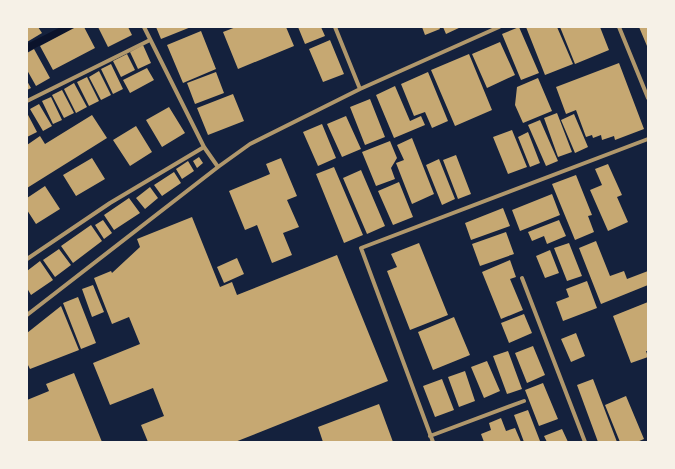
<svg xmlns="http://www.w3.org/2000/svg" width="675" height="469" viewBox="0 0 675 469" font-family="Mulish,sans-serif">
<rect width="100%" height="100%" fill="#14213d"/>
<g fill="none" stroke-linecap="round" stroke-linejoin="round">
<path stroke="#0b132b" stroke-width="7" d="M 27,48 L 69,27"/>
</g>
<path fill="#c6a872" d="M 27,27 L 38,27 L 42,33 L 27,42 Z
M 76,27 L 84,27 L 95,48 L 53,70 L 40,46 Z
M 98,27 L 128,27 L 132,35 L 108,47 Z
M 156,27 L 191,27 L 161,39 Z
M 236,27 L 286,27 L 294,46 L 238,69 L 223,32 Z
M 298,27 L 321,27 L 325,36 L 305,44 Z
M 422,27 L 439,27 L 440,29 L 425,35 Z
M 443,27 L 461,27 L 446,34 Z
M 519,27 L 539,73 L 521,80 L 502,34 Z
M 526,27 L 557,27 L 573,64 L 545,75 Z
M 560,27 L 600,27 L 609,50 L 575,64 Z
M 639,27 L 648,27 L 648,46 L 647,46 Z
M 201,31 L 216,69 L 183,83 L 167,45 Z
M 330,40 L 344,74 L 323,82 L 309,49 Z
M 500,42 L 515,75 L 487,88 L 472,54 Z
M 143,45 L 151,63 L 138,69 L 130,52 Z
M 34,49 L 50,78 L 36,86 L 27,70 L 27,53 Z
M 127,54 L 135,70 L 121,77 L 113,61 Z
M 469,54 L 492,110 L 455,126 L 431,70 Z
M 619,63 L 644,129 L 615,140 L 614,136 L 602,140 L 601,135 L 593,138 L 592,135 L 586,137 L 576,110 L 566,114 L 556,87 Z
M 111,64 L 123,89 L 113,94 L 101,69 Z
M 147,68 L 154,80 L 130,93 L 123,80 Z
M 99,71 L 111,95 L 101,100 L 89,77 Z
M 216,72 L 224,93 L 195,104 L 187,83 Z
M 428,72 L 448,121 L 432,128 L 425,112 L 414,116 L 401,84 Z
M 87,77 L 99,101 L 89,106 L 77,82 Z
M 538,78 L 552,111 L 523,123 L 515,105 L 517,87 Z
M 27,81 L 31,88 L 27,90 Z
M 74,83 L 87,107 L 76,113 L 64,89 Z
M 395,86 L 410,121 L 421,116 L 425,125 L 394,138 L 376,95 Z
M 62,90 L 74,113 L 64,118 L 52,95 Z
M 233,94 L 244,121 L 208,135 L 197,108 Z
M 51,97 L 62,120 L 53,124 L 42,101 Z
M 370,99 L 385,137 L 365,145 L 350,107 Z
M 39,104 L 52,126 L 43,131 L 30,109 Z
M 169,107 L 185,133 L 162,147 L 146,120 Z
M 27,113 L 37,132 L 27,137 Z
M 557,113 L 572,152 L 558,157 L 544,118 Z
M 574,114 L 588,147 L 575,153 L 561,120 Z
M 92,115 L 107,138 L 27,188 L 27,145 L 40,136 L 45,144 Z
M 346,116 L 361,149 L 342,157 L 327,124 Z
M 540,120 L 558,161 L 546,166 L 528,125 Z
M 322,124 L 336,158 L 318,166 L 303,132 Z
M 136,126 L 152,152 L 130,166 L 113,140 Z
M 512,130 L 527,167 L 508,174 L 493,137 Z
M 528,132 L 540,163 L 530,167 L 518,137 Z
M 412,138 L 434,194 L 412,204 L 396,163 L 404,160 L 397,145 Z
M 390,141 L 397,158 L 391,168 L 395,179 L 376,186 L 362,152 Z
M 456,155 L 471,194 L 458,199 L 443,160 Z
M 199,157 L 203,163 L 197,168 L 193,161 Z
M 92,158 L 105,179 L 76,196 L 63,175 Z
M 281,158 L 297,196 L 287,200 L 299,227 L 283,233 L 292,255 L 272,263 L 257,225 L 245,230 L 229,191 L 270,174 L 266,164 Z
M 439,159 L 455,199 L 442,205 L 426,165 Z
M 188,161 L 194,171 L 182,179 L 176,169 Z
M 608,164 L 622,195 L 617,197 L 628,222 L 608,231 L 590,190 L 602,185 L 595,169 Z
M 334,167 L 363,235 L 344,243 L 316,174 Z
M 361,170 L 385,226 L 367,234 L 343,178 Z
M 174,172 L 181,183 L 162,196 L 154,185 Z
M 576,175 L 592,215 L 588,216 L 594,232 L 575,240 L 552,184 Z
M 399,182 L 413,217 L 393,225 L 378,191 Z
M 45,186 L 60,209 L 36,224 L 27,210 L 27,198 Z
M 150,187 L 158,198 L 145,209 L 136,198 Z
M 552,194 L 560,215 L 520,231 L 512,210 Z
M 129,198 L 140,213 L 114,230 L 104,215 Z
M 503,208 L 510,226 L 471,240 L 465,223 Z
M 192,217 L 220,287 L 232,282 L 237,295 L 337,255 L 388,381 L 235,442 L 148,442 L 141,425 L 164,416 L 153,388 L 110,405 L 93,363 L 140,344 L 129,317 L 112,324 L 94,278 L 111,271 L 112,273 L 140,247 L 137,239 Z
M 103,220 L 112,233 L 104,239 L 95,225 Z
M 559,220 L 566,236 L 547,244 L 544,236 L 532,241 L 528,232 Z
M 91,225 L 102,241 L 73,263 L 61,246 Z
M 506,232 L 514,254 L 480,266 L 472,244 Z
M 596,241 L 610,276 L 624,271 L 627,279 L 648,271 L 648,285 L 601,304 L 579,248 Z
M 419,243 L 448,315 L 410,330 L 387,271 L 397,267 L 391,254 Z
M 569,243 L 582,276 L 567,281 L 554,248 Z
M 59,249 L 71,265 L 55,277 L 43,260 Z
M 550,250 L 559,273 L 545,278 L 536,256 Z
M 237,258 L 244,274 L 224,283 L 217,267 Z
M 510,260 L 516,277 L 510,279 L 523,310 L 501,319 L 482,272 Z
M 40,261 L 53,280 L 31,295 L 27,288 L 27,271 Z
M 587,281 L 597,308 L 563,321 L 556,302 L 569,297 L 566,289 Z
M 93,285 L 104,312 L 92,317 L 82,289 Z
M 78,297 L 96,343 L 81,349 L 63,303 Z
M 648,302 L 648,351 L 646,351 L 648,357 L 631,363 L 613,316 Z
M 61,306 L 79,350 L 30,369 L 27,363 L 27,333 Z
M 524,314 L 532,333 L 509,343 L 501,323 Z
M 454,317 L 470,355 L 433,370 L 418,332 Z
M 576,333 L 585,356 L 571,362 L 561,339 Z
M 533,346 L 545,375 L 527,383 L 515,353 Z
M 508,351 L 522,389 L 507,394 L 493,356 Z
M 487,361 L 500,391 L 484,398 L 471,367 Z
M 465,371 L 475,401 L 459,407 L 448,377 Z
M 74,373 L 102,442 L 27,442 L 27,400 L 49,391 L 46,384 Z
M 442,379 L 454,410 L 435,417 L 423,386 Z
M 593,379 L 617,442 L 598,442 L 577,385 Z
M 543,383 L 558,419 L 539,426 L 525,390 Z
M 626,396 L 644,439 L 637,442 L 620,442 L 605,405 Z
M 379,404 L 393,442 L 323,442 L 318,427 Z
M 528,410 L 540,441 L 538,442 L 524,442 L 514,415 Z
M 501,418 L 506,431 L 515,428 L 521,442 L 484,442 L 481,434 L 491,430 L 489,423 Z
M 562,429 L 568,442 L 547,442 L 544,436 Z"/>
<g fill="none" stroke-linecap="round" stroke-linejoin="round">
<path stroke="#b1986c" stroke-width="4" d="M 144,27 L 204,147 L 218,167
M 335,27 L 360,89
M 619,27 L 648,98
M 27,101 L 150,40
M 27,259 L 110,203 L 204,147
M 522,278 L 585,442
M 27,315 L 218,167 L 250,144 L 360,89 L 499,27
M 430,436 L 524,401
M 433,442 L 361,248 L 648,139"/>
</g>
<rect width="675" height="469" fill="none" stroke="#f6f1e7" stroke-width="56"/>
</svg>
